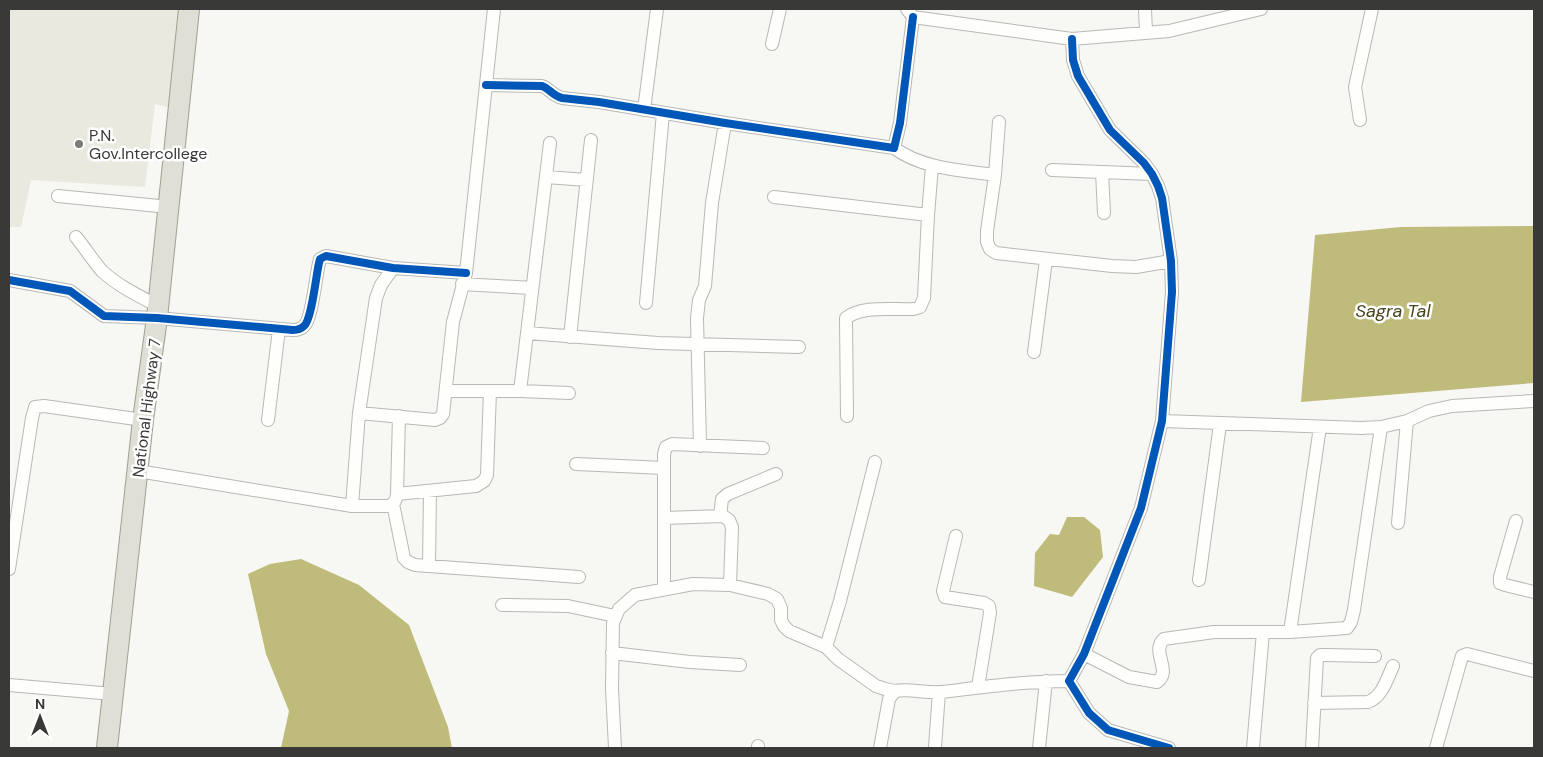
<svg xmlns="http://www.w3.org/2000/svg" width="1543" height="757" viewBox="0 0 1543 757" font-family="'DM Sans',sans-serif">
<rect width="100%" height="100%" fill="#f7f7f3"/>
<path fill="#e9e9df" d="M 9,9 L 186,9 L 175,109 L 155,104 L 145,187 L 31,180 L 21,227 L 9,227 Z"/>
<path fill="#bfbc7b" d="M 1534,226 L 1534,383 L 1301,402 L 1315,235 L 1401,227 Z
M 1067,517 L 1084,517 L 1100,530 L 1103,557 L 1072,597 L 1034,586 L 1035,553 L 1050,534 L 1059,535 Z
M 301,559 L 359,585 L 409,625 L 448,727 L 452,748 L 281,748 L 289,711 L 266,654 L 248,574 L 270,564 Z"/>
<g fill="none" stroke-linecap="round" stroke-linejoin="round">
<g stroke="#b8b8b5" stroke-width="14">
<path id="minor" d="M 907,9 L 913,17 L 1072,39 L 1169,31 L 1261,9
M 1145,9 L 1146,32
M 1072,39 L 1073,60 L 1078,76 L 1110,130 L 1144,163 L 1152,174 L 1158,186 L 1162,198 L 1171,261 L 1172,292 L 1162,421 L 1141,508 L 1084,654 L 1069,681 L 1089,713 L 1108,730 L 1169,748
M 772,44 L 780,9
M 486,85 L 542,86 C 550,89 553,96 562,98 L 599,102 L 725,123 L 894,148 L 900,123 L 913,17
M 644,110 L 657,9
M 1360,120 L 1355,87 L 1372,9
M 999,122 L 995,175 L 987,231 L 987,242 L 990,249 L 996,253 L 1112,266 L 1136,267 L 1171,261
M 894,148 C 923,169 961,170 995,175
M 1052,170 L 1152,174
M 1102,172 L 1104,213
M 546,177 L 587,180
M 58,196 L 169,207
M 774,197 L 928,215
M 76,237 C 85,248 93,261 102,271 C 118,286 139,296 158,306
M 9,280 L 70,291 L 104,316 L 157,318 L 293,330 C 297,330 301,329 304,326 C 312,319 316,275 319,263 L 320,259 L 326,256 L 393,268 L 466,273
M 462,284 L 532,288
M 646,303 L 663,113
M 527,333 L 658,343 L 799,347
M 570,337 L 591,140
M 1034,352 L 1046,260
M 446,391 L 520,391 L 569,393
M 520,391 L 550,143
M 359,413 L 435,420 L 440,418 L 443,414 L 453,322 L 466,273 L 494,9
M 847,416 L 846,318 C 863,305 892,310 913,309 L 920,307 L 924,298 L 928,215 L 932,166
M 268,420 L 279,329
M 1162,421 L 1361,428 L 1381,427 L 1407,421 L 1429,411 L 1452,406 L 1534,401
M 700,446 L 697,318 L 699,300 L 705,286 L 712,203 L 725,123
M 576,464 L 664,468
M 138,471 L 352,506 L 389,506 C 395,503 396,500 397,494 L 399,416
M 397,494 L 476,486 L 484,481 L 487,475 L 490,391
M 393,504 L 404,558 L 408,562 L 415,565 L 579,577
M 352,506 L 359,413 L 376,298 L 381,285 L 393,268
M 720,516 L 722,499 L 728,494 L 776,474
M 664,518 L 723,516 L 729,520 L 732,527 L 730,585
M 1516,521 L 1500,577 L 1500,583 L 1505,585 L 1534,592
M 1398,523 L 1407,421
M 956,536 L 943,591 L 945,597 L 984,603 L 989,606 L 990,613 L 978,687
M 429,566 L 430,491
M 9,569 L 32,418 L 35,407 L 44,406 L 143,420
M 1199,580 L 1220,424
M 664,589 L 664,454 L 666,447 L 672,444 L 763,448
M 502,605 L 568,606 L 615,616
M 1290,632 L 1320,427
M 826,647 L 840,601 L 875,462
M 612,653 L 690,662 L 740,665
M 1084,654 L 1129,677 L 1157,682 C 1173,671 1150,652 1164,639 L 1214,632 L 1290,632 L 1347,628 L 1351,622 L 1354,610 L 1381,427
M 9,685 L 113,694
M 1314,703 L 1368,702 C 1382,697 1387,679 1393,666
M 935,747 L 939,692
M 615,748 L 612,689 L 613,623 L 619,609 L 635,595 L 693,584 L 730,585 L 768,594 L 777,599 L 781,608 L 781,620 L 784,626 L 789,631 L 826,647 L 838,659 L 876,686 L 885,689 L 895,691
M 758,748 L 758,746
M 880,748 L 889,699 L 895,691 C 911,688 926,694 942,692 C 984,687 1026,681 1069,681
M 1039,748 L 1046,681
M 1253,748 L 1263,632
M 1312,748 L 1317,658 L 1320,655 L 1325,655 L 1375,656
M 1436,748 L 1462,656 L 1467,654 L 1534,671"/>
</g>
<g stroke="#a0a090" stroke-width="22">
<path id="primary" d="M 107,748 L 143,420 L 157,318 L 189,9"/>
</g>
<use href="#minor" stroke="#fefefd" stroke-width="12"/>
<use href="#primary" stroke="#e0dfd7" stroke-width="20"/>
<g stroke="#fff" stroke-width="11">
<path id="cycleway" d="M 1072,39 L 1073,60 L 1078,76 L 1110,130 L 1144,163 L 1152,174 L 1158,186 L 1162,198 L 1171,261 L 1172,292 L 1162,421 L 1141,508 L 1084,654 L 1069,681 L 1089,713 L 1108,730 L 1169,748
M 486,85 L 542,86 C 550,89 553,96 562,98 L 599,102 L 725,123 L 894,148 L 900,123 L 913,17
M 9,280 L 70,291 L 104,316 L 157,318 L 293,330 C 297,330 301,329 304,326 C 312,319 316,275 319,263 L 320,259 L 326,256 L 393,268 L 466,273"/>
</g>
<use href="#cycleway" stroke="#0057b8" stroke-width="8"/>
</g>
<circle fill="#7c7c79" stroke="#fff" stroke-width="2" cx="79" cy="144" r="5"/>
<g text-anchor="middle" stroke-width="5" stroke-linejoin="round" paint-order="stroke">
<g font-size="16" fill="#393937" stroke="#fff" text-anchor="start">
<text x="89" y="141">P.N.<tspan x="89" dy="18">Gov.Intercollege</tspan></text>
</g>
<g font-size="16" fill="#393937" stroke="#fff">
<text transform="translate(146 408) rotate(-83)" y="6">National Highway 7</text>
</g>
<g font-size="18" font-style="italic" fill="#48461f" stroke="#fff">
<text x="1393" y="317">Sagra Tal</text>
</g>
</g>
<rect width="1543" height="757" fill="none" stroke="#393937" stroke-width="20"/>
<g transform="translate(40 717)" stroke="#ffffff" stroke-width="4" paint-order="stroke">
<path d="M0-4L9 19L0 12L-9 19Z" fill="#393937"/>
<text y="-8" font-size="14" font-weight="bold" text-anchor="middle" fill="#393937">N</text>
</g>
</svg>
